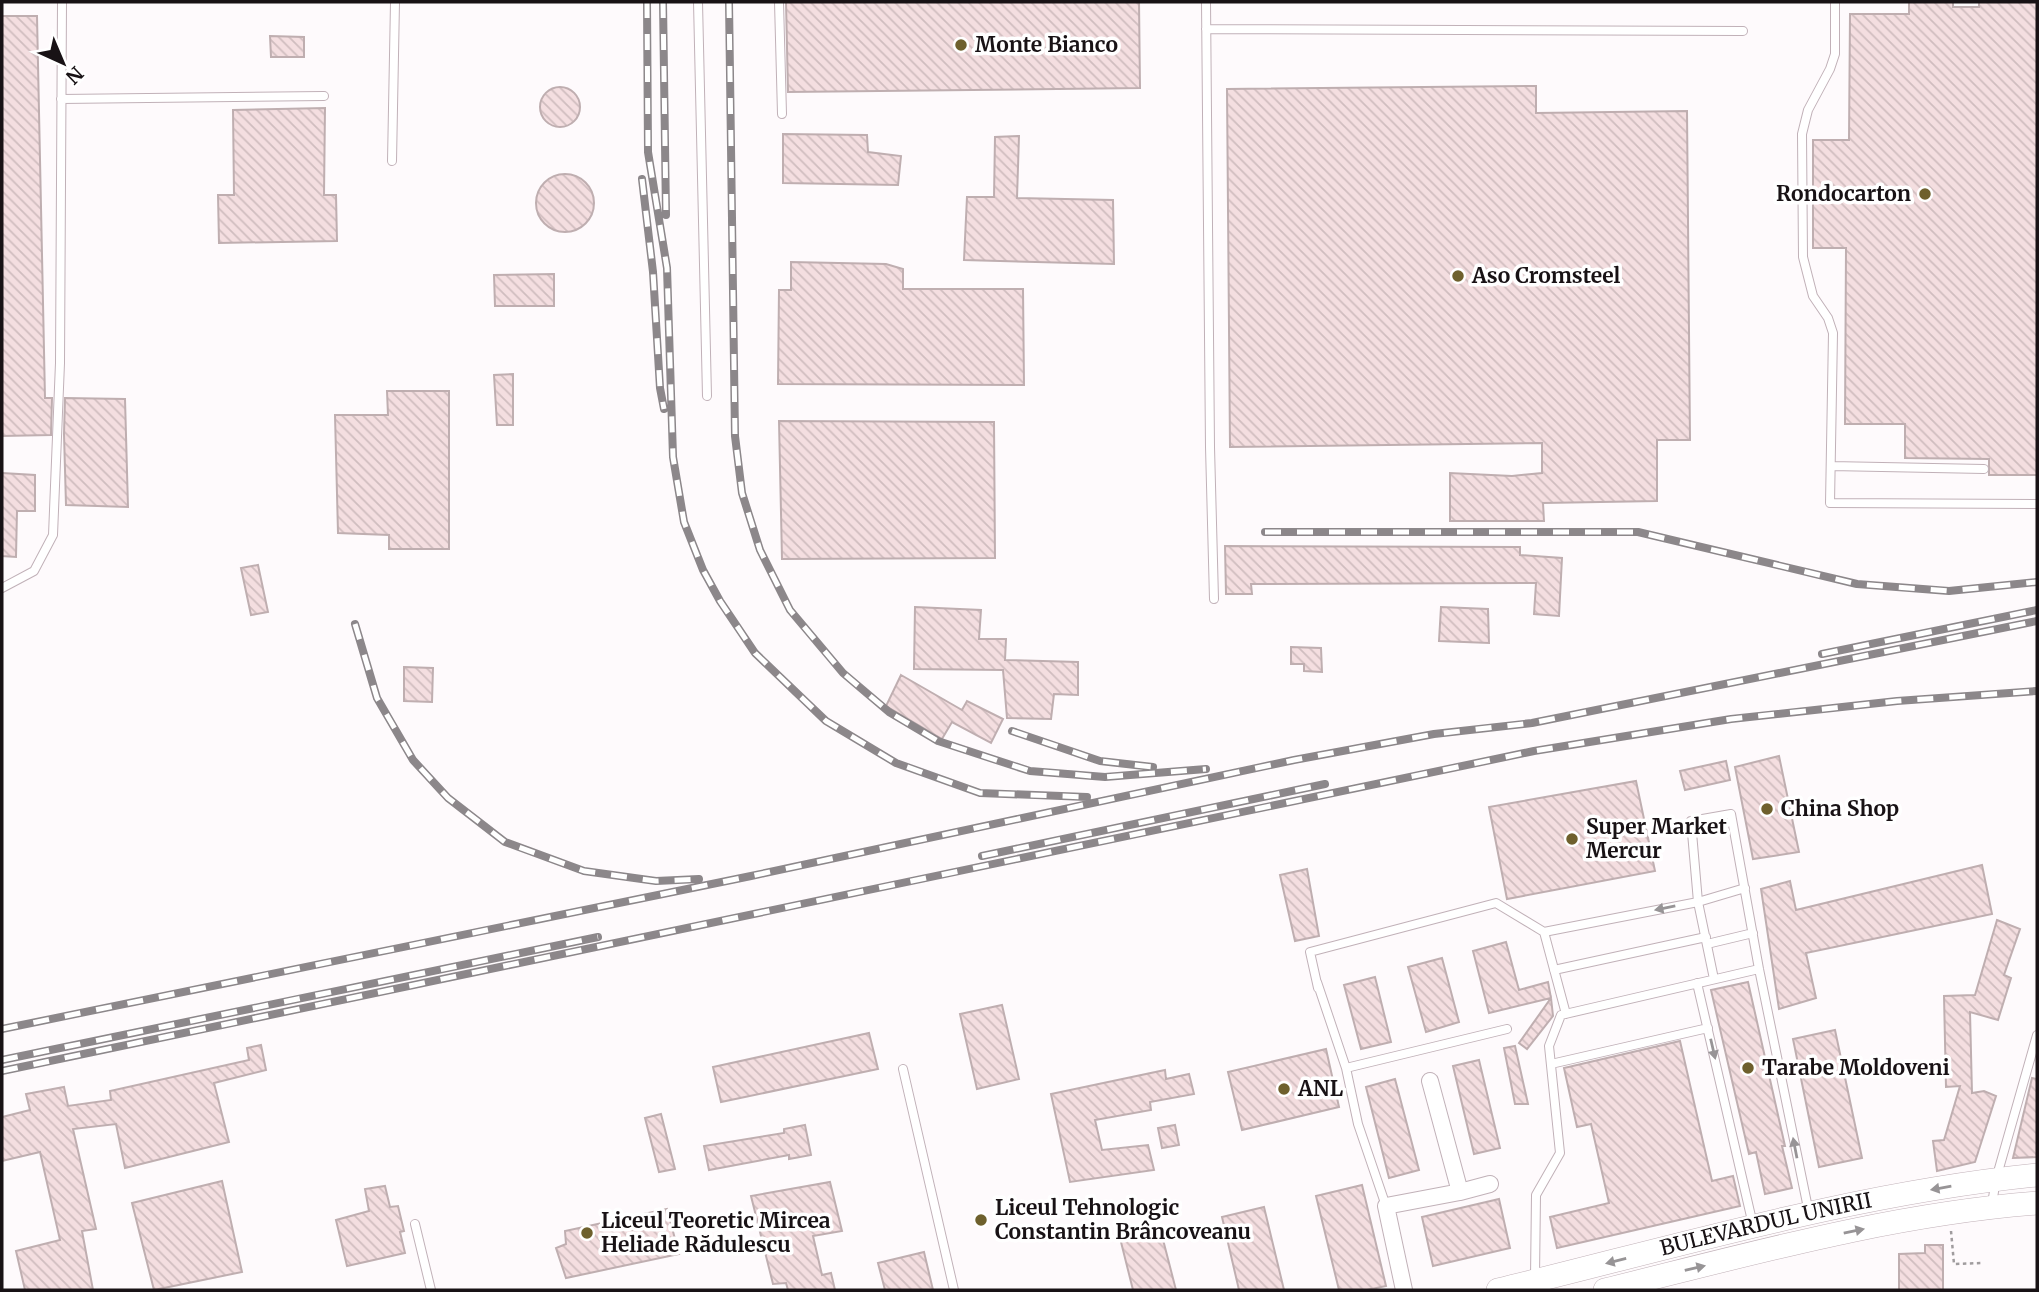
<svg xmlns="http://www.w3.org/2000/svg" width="2039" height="1292" viewBox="0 0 2039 1292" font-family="Merriweather,serif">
<defs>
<pattern id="building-back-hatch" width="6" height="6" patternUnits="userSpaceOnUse" patternTransform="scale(1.75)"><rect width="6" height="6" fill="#f4dee0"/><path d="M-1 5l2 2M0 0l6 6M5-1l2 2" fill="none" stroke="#d0bdbf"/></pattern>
</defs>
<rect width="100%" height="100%" fill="#fefafc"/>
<path fill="url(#building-back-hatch)" stroke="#bfaeb0" stroke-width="2" d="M 786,2 L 1139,2 L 1140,88 L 788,92 Z
M 1909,2 L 1953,2 L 1953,7 L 1979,7 L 1979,2 L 2037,2 L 2037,475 L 1989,475 L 1989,459 L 1905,458 L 1905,424 L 1845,424 L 1846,248 L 1813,248 L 1813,140 L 1849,140 L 1850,14 L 1909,14 Z
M 2,16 L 37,16 L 45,398 L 52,398 L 51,435 L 2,436 Z
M 270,36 L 304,37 L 304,57 L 271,57 Z
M 1536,86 L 1536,113 L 1687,111 L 1690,440 L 1657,440 L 1657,501 L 1543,503 L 1544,521 L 1450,521 L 1450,473 L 1512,476 L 1542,473 L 1542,443 L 1230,447 L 1227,89 Z
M540 107a20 20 0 1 1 40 0a20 20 0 1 1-40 0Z
M 325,108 L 324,195 L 336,195 L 337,241 L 219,243 L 218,195 L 234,195 L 233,110 Z
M 783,134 L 867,135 L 868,152 L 901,156 L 898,185 L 783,183 Z
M 1019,136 L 1017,198 L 1113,200 L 1114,264 L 964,260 L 967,197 L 994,197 L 995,137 Z
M536 203a29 29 0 1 1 58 0a29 29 0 1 1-58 0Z
M 791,262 L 886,264 L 903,269 L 903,289 L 1023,289 L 1024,385 L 778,384 L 779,290 L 791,290 Z
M 554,274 L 554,306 L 495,306 L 494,275 Z
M 513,374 L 513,425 L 497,425 L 494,375 Z
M 387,391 L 449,391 L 449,549 L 389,549 L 389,535 L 338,533 L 335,415 L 388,415 Z
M 65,398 L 125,399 L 128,507 L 66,505 L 64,434 Z
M 779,421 L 994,422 L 995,558 L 782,559 Z
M 2,473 L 35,475 L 35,511 L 17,511 L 16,557 L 2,556 Z
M 1225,546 L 1520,547 L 1520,555 L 1562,558 L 1559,616 L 1534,614 L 1536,583 L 1251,584 L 1252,594 L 1226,594 Z
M 258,565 L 268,612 L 251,615 L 241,568 Z
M 915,607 L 981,610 L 979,639 L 1006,639 L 1005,660 L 1078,662 L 1078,695 L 1054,694 L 1051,719 L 1007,718 L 1003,670 L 914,669 Z
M 1441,607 L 1488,609 L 1489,643 L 1439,641 Z
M 1291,647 L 1321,648 L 1322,672 L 1304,671 L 1304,664 L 1291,664 Z
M 404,667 L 433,668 L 432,702 L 404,701 Z
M 901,675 L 962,710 L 967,701 L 1003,719 L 991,743 L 952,722 L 942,739 L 886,706 Z
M 1779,756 L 1799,852 L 1753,859 L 1735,767 Z
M 1726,761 L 1730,780 L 1685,790 L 1680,771 Z
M 1636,781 L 1655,871 L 1507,899 L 1489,807 Z
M 1982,865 L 1992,914 L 1806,953 L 1816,998 L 1779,1009 L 1761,889 L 1790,881 L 1796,910 Z
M 1307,869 L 1319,936 L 1295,941 L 1280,875 Z
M 1997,920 L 2020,929 L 2004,975 L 2011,978 L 1998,1020 L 1970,1012 L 1972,1093 L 1984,1091 L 1996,1096 L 1975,1162 L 1937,1171 L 1933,1141 L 1944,1140 L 1960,1086 L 1946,1087 L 1944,996 L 1975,995 Z
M 1506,942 L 1519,990 L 1548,982 L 1551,998 L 1489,1013 L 1473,951 Z
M 1442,958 L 1459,1022 L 1426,1032 L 1408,967 Z
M 1375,977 L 1391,1042 L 1361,1049 L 1344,985 Z
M 1748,982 L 1785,1146 L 1782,1146 L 1792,1188 L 1765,1194 L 1756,1152 L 1749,1154 L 1711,990 Z
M 1551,998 L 1553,1016 L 1527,1049 L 1519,1043 Z
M 1002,1005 L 1019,1079 L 977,1089 L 960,1014 Z
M 1835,1030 L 1862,1158 L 1819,1167 L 1793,1039 Z
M 869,1033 L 878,1069 L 721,1102 L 713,1067 Z
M 1680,1041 L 1712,1181 L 1733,1176 L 1740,1206 L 1557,1248 L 1550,1217 L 1609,1203 L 1591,1124 L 1577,1127 L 1564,1068 Z
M 261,1045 L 266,1070 L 214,1083 L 229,1142 L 125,1168 L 116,1124 L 73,1129 L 96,1229 L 82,1231 L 93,1290 L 25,1290 L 16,1251 L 60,1240 L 40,1152 L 2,1161 L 2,1117 L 30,1110 L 26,1094 L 64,1087 L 68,1106 L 111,1100 L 110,1091 L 249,1060 L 247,1048 Z
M 1515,1046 L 1528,1104 L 1515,1104 L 1504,1048 Z
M 1326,1049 L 1339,1107 L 1242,1130 L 1228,1072 Z
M 1479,1060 L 1500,1148 L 1474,1154 L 1453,1066 Z
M 1165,1070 L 1166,1079 L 1189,1074 L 1194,1094 L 1150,1102 L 1151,1110 L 1095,1120 L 1102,1150 L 1148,1145 L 1154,1170 L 1070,1182 L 1051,1094 Z
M 2032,1078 L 2037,1079 L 2037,1157 L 2013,1158 Z
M 1395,1079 L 1419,1170 L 1389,1178 L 1366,1087 Z
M 661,1114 L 675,1169 L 659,1172 L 645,1118 Z
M 805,1125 L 811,1155 L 789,1159 L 789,1155 L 709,1170 L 704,1146 L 784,1133 L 784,1129 Z
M 1175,1125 L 1179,1145 L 1162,1148 L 1158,1128 Z
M 222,1181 L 242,1272 L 154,1290 L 132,1203 Z
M 830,1182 L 842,1231 L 813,1236 L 822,1275 L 831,1273 L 835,1290 L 788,1290 L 786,1283 L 773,1284 L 751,1196 Z
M 1362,1185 L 1386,1286 L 1367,1290 L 1339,1290 L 1316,1196 Z
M 385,1186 L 390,1207 L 398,1206 L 404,1231 L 400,1232 L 405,1253 L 347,1266 L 336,1220 L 369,1211 L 365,1189 Z
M 1499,1199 L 1510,1248 L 1433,1266 L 1422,1217 Z
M 1264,1207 L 1284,1290 L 1239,1290 L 1222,1217 Z
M 667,1209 L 679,1254 L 566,1278 L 556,1248 L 566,1244 L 565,1231 Z
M 1160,1228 L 1176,1290 L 1133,1290 L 1120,1238 Z
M 1925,1245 L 1943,1245 L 1943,1290 L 1899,1290 L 1899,1254 L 1925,1253 Z
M 924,1252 L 933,1290 L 885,1290 L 878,1263 Z"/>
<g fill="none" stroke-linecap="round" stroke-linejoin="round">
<g stroke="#c1b1b8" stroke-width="10">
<path id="lane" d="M 698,2 L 707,396
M 779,2 L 782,114
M 1206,2 L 1210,447 L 1214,599
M 1835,2 L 1835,54 L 1830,69 L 1808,110 L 1802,134 L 1803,257 L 1813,296 L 1828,318 L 1833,333 L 1830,503 L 2037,504
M 1206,29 L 1743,31
M 61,99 L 324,96
M 392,161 L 395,2
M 1831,466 L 1984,469
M 2,588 L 34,571 L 53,535 L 60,363 L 62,2
M 1707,944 L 1753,933
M 1554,970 L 1706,937
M 1714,979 L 1698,902 L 1745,888
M 1317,982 L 1346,1068 L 1358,1124 L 1386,1206
M 1697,983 L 1753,1225
M 1318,988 L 1310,952 L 1496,903 L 1544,932
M 1566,1014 L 1544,932 L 1698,902 L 1691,821 L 1731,814 L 1759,969 L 1809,1213
M 1551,1064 L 1708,1028
M 1346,1068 L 1507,1029
M 903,1069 L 954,1290
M 1992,1204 L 1996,1179 L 2037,1035
M 415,1224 L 431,1290
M 1535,1278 L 1536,1195 L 1560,1153 L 1549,1046 L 1561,1015 L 1759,969"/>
</g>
<g stroke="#c1b1b8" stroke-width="18">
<path id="street" d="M 1460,1192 L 1490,1184
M 1404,1290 L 1386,1206 L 1460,1192 L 1430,1081"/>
</g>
<g stroke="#c1b1b8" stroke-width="24">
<g id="secondary">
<path id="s1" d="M 1498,1290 C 1675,1247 1856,1193 2037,1175"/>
<path d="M 1605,1290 C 1747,1255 1891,1214 2037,1203"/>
</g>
</g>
<path stroke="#a09c9e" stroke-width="2.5" stroke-dasharray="3.5 3.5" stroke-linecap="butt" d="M 1951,1231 L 1954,1264 L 1981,1263"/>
<use href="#lane" stroke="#fff" stroke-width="8"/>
<use href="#street" stroke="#fff" stroke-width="16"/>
<use href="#secondary" stroke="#fff" stroke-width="23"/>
<g stroke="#8c878a" stroke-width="8">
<path id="rail" d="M 647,2 L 648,152 L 667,268 L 673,457 L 684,522 L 703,570 L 720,601 L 755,653 L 826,721 L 896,763 L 980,793 L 1087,797
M 663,2 L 666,215
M 729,2 L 735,436 L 742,493 L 760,550 L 790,610 L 843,673 L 889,712 L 938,741 L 1030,771 L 1105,777 L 1206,769
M 642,179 L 653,272 L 660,388 L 664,409
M 1265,532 L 1638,532 L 1857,584 L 1949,591 L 2037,582
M 355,624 L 377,698 L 413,760 L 448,798 L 505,842 L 584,871 L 656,881 L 699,879
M 1822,654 L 2037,610
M 1012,731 L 1100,761 L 1153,767
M 982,856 L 1325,784
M 2,1029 L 751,876 L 1294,760 L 1434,734 L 1532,723 L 2037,621
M 2,1060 L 598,937
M 2,1071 L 1534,751 L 1731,719 L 1897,701 L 2037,691"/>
</g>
<use href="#rail" stroke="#fff" stroke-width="5" stroke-dasharray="16" stroke-linecap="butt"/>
</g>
<defs><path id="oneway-solid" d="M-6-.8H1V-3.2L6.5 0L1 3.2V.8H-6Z" transform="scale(1.75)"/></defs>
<g fill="#979496">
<use href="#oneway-solid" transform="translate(1665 908) rotate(169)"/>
<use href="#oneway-solid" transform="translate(1713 1049) rotate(77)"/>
<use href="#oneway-solid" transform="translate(1795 1148) rotate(-101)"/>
<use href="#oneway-solid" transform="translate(1941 1188) rotate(170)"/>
<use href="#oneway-solid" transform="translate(1854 1231) rotate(-12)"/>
<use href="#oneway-solid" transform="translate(1616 1261) rotate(166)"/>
<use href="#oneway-solid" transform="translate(1695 1268) rotate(-13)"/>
</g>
<g fill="#6e602d" stroke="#fff" stroke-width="2.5">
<circle cx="961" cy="45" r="7"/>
<circle cx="1925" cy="194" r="7"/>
<circle cx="1458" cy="276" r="7"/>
<circle cx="1767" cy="809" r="7"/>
<circle cx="1572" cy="839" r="7"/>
<circle cx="1748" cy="1068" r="7"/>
<circle cx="1284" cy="1089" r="7"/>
<circle cx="981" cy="1220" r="7"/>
<circle cx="587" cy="1233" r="7"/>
</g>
<g text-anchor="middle" stroke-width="7" stroke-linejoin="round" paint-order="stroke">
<g font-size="21" font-weight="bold" fill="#181215" stroke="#fff" text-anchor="start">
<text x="975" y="52">Monte Bianco</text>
<text x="1911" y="201" text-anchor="end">Rondocarton</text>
<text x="1472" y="283">Aso Cromsteel</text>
<text x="1781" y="816">China Shop</text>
<text x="1586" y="834">Super Market<tspan x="1586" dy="24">Mercur</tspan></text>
<text x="1762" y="1075">Tarabe Moldoveni</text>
<text x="1298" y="1096">ANL</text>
<text x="995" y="1215">Liceul Tehnologic<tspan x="995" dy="24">Constantin Brâncoveanu</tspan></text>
<text x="601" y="1228">Liceul Teoretic Mircea<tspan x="601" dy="24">Heliade Rădulescu</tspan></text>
</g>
<g font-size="21" fill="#181215" stroke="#fff">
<text dy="7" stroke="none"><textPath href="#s1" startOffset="276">BULEVARDUL UNIRII</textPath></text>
</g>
</g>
<rect width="2039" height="1292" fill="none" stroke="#181215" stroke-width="7"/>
<g transform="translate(63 63) rotate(136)" stroke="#ffffff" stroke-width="5" paint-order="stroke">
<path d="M0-5L12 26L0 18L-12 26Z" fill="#181215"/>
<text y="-10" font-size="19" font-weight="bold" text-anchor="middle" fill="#181215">N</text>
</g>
</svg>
